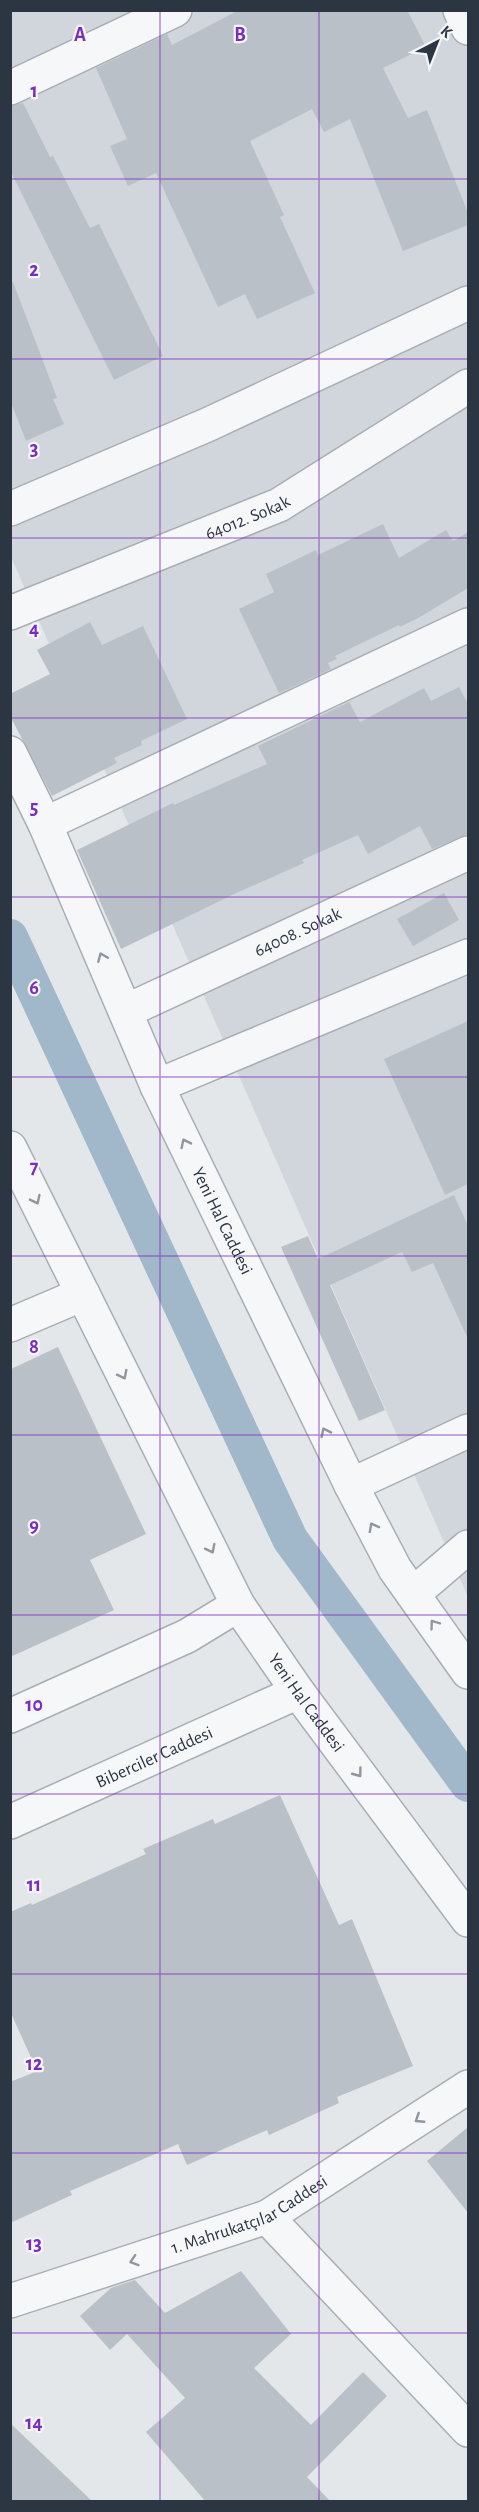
<svg xmlns="http://www.w3.org/2000/svg" width="479" height="2512" viewBox="0 0 479 2512" font-family="'Alegreya Sans',sans-serif">
<rect width="100%" height="100%" fill="#e3e7ea"/>
<path fill="#d1d6dc" d="M 10,11 L 468,11 L 468,1597 L 11,557 Z"/>
<g fill="none" stroke-linecap="round" stroke-linejoin="round">
<path stroke="#a0b8c9" stroke-width="36" d="M 10,937 L 290,1539 L 468,1784"/>
</g>
<path fill="#bac0c7" d="M 239,10 L 407,10 L 426,47 L 383,68 L 408,118 L 427,110 L 468,213 L 468,225 L 403,251 L 350,119 L 324,132 L 312,109 L 250,141 L 284,215 L 280,217 L 315,293 L 257,319 L 245,294 L 218,307 L 156,173 L 128,186 L 110,146 L 127,139 L 96,68 L 167,34 L 172,45 Z
M 23,103 L 50,157 L 53,156 L 90,228 L 99,224 L 163,356 L 114,380 L 10,170 L 10,106 Z
M 13,282 L 57,398 L 53,399 L 64,424 L 26,441 L 10,400 L 10,283 Z
M 383,524 L 399,558 L 446,530 L 453,541 L 468,532 L 468,588 L 420,617 L 400,627 L 399,625 L 335,656 L 337,659 L 328,663 L 331,669 L 279,693 L 239,609 L 274,592 L 266,574 L 316,550 L 318,555 Z
M 90,622 L 102,645 L 143,626 L 187,719 L 141,741 L 142,745 L 114,758 L 117,763 L 52,796 L 10,716 L 10,694 L 50,674 L 37,650 Z
M 459,687 L 468,704 L 468,834 L 432,849 L 420,826 L 368,854 L 358,835 L 302,860 L 304,863 L 232,895 L 121,949 L 77,850 L 173,803 L 174,805 L 267,764 L 258,746 L 349,702 L 360,722 L 424,688 L 431,701 Z
M 444,893 L 459,920 L 413,946 L 397,919 Z
M 468,1021 L 468,1184 L 445,1195 L 384,1059 Z
M 454,1195 L 468,1226 L 468,1339 L 433,1263 L 412,1272 L 402,1252 L 330,1285 L 385,1410 L 359,1421 L 281,1247 L 308,1236 L 318,1259 Z
M 58,1347 L 146,1534 L 90,1560 L 114,1610 L 10,1657 L 11,1369 Z
M 280,1795 L 339,1925 L 352,1919 L 413,2066 L 337,2097 L 339,2103 L 269,2135 L 267,2130 L 187,2165 L 178,2144 L 70,2191 L 72,2195 L 10,2223 L 10,2082 L 35,2072 L 32,2065 L 34,2064 L 10,2011 L 10,1912 L 31,1903 L 32,1905 L 146,1854 L 143,1849 L 213,1819 L 215,1824 Z
M 468,2127 L 468,2213 L 427,2161 Z
M 241,2271 L 291,2334 L 254,2368 L 311,2425 L 363,2372 L 387,2396 L 307,2477 L 331,2502 L 206,2502 L 146,2432 L 185,2398 L 127,2334 L 110,2350 L 80,2316 L 111,2288 L 135,2280 L 165,2313 Z
M 10,2423 L 93,2502 L 10,2502 Z"/>
<g fill="none" stroke-linecap="round" stroke-linejoin="round">
<g stroke="#a8aeb4" stroke-width="36">
<g id="minor">
<path d="M 460,10 L 468,28"/>
<path d="M 10,88 L 175,10"/>
<path d="M 10,509 L 207,425 L 468,303"/>
<path id="s1" d="M 10,613 L 279,505 L 468,386"/>
<path id="s2" d="M 10,753 L 45,824 L 157,1086 L 351,1485 L 395,1569 L 468,1672"/>
<path d="M 45,824 L 468,625"/>
<path id="s3" d="M 126,1011 L 468,853"/>
<path d="M 157,1086 L 468,956"/>
<path id="s4" d="M 10,1148 L 238,1605 L 298,1692 L 468,1920"/>
<path d="M 10,1325 L 83,1294"/>
<path d="M 351,1485 L 468,1431"/>
<path d="M 413,1594 L 468,1547"/>
<path d="M 10,1716 L 187,1636 L 238,1605"/>
<path id="s5" d="M 10,1822 L 298,1692"/>
<path d="M 267,2217 L 468,2430"/>
<path id="s6" d="M 10,2301 L 267,2217 L 468,2087"/>
</g>
</g>
<use href="#minor" stroke="#f6f7f9" stroke-width="33"/>
</g>
<defs><path id="oneway-chevron" d="M-2-3.5L2.5 0L-2 3.5" fill="none" stroke-width="1.6" stroke-linecap="round" stroke-linejoin="round" transform="scale(1.5)"/></defs>
<g stroke="#90969e">
<use href="#oneway-chevron" transform="translate(102 957) rotate(-113)"/>
<use href="#oneway-chevron" transform="translate(185 1143) rotate(-116)"/>
<use href="#oneway-chevron" transform="translate(36 1200) rotate(64)"/>
<use href="#oneway-chevron" transform="translate(123 1375) rotate(63)"/>
<use href="#oneway-chevron" transform="translate(325 1432) rotate(-116)"/>
<use href="#oneway-chevron" transform="translate(373 1527) rotate(-118)"/>
<use href="#oneway-chevron" transform="translate(211 1549) rotate(63)"/>
<use href="#oneway-chevron" transform="translate(434 1624) rotate(-126)"/>
<use href="#oneway-chevron" transform="translate(358 1773) rotate(53)"/>
<use href="#oneway-chevron" transform="translate(419 2119) rotate(147)"/>
<use href="#oneway-chevron" transform="translate(134 2261) rotate(162)"/>
</g>
<path fill="none" stroke="#7b2cbf" stroke-width="1.5" stroke-opacity="0.55" d="M 160,10 L 160,2502M 319,10 L 319,2502M 10,179 L 468,179M 10,359 L 468,359M 10,538 L 468,538M 10,718 L 468,718M 10,897 L 468,897M 10,1077 L 468,1077M 10,1256 L 468,1256M 10,1435 L 468,1435M 10,1615 L 468,1615M 10,1794 L 468,1794M 10,1974 L 468,1974M 10,2153 L 468,2153M 10,2333 L 468,2333"/>
<g text-anchor="middle" stroke-width="4.5" stroke-linejoin="round" paint-order="stroke">
<g font-size="18" fill="#2b3642" stroke="#f3f5f8">
<text dy="6" stroke="none"><textPath href="#s1" startOffset="256">64012. Sokak</textPath></text>
<text dy="6" stroke="none"><textPath href="#s3" startOffset="189">64008. Sokak</textPath></text>
<text dy="6" stroke="none"><textPath href="#s2" startOffset="514">Yeni Hal Caddesi</textPath></text>
<text dy="6" stroke="none"><textPath href="#s4" startOffset="630">Yeni Hal Caddesi</textPath></text>
<text dy="6" stroke="none"><textPath href="#s5" startOffset="158">Biberciler Caddesi</textPath></text>
<text dy="6" stroke="none"><textPath href="#s6" startOffset="255">1. Mahrukatçılar Caddesi</textPath></text>
</g>
</g>
<g font-size="20" text-anchor="middle" font-weight="bold" fill="#7b2cbf" stroke="#f3f5f8" stroke-width="4.5" stroke-linejoin="round" paint-order="stroke">
<text x="80" y="41">A</text>
<text x="240" y="41">B</text>
<text x="34" y="97">1</text>
<text x="34" y="276">2</text>
<text x="34" y="455">3</text>
<text x="34" y="635">4</text>
<text x="34" y="814">5</text>
<text x="34" y="994">6</text>
<text x="34" y="1173">7</text>
<text x="34" y="1353">8</text>
<text x="34" y="1532">9</text>
<text x="34" y="1711">10</text>
<text x="34" y="1891">11</text>
<text x="34" y="2070">12</text>
<text x="34" y="2250">13</text>
<text x="34" y="2429">14</text>
</g>
<rect width="479" height="2512" fill="none" stroke="#2b3642" stroke-width="24"/>
<g transform="translate(437 42) rotate(42)" stroke="#f3f5f8" stroke-width="4.5" paint-order="stroke">
<path d="M0-4.5L10 22L0 15L-10 22Z" fill="#2b3642"/>
<text y="-9" font-size="16" font-weight="bold" text-anchor="middle" fill="#2b3642">K</text>
</g>
</svg>
